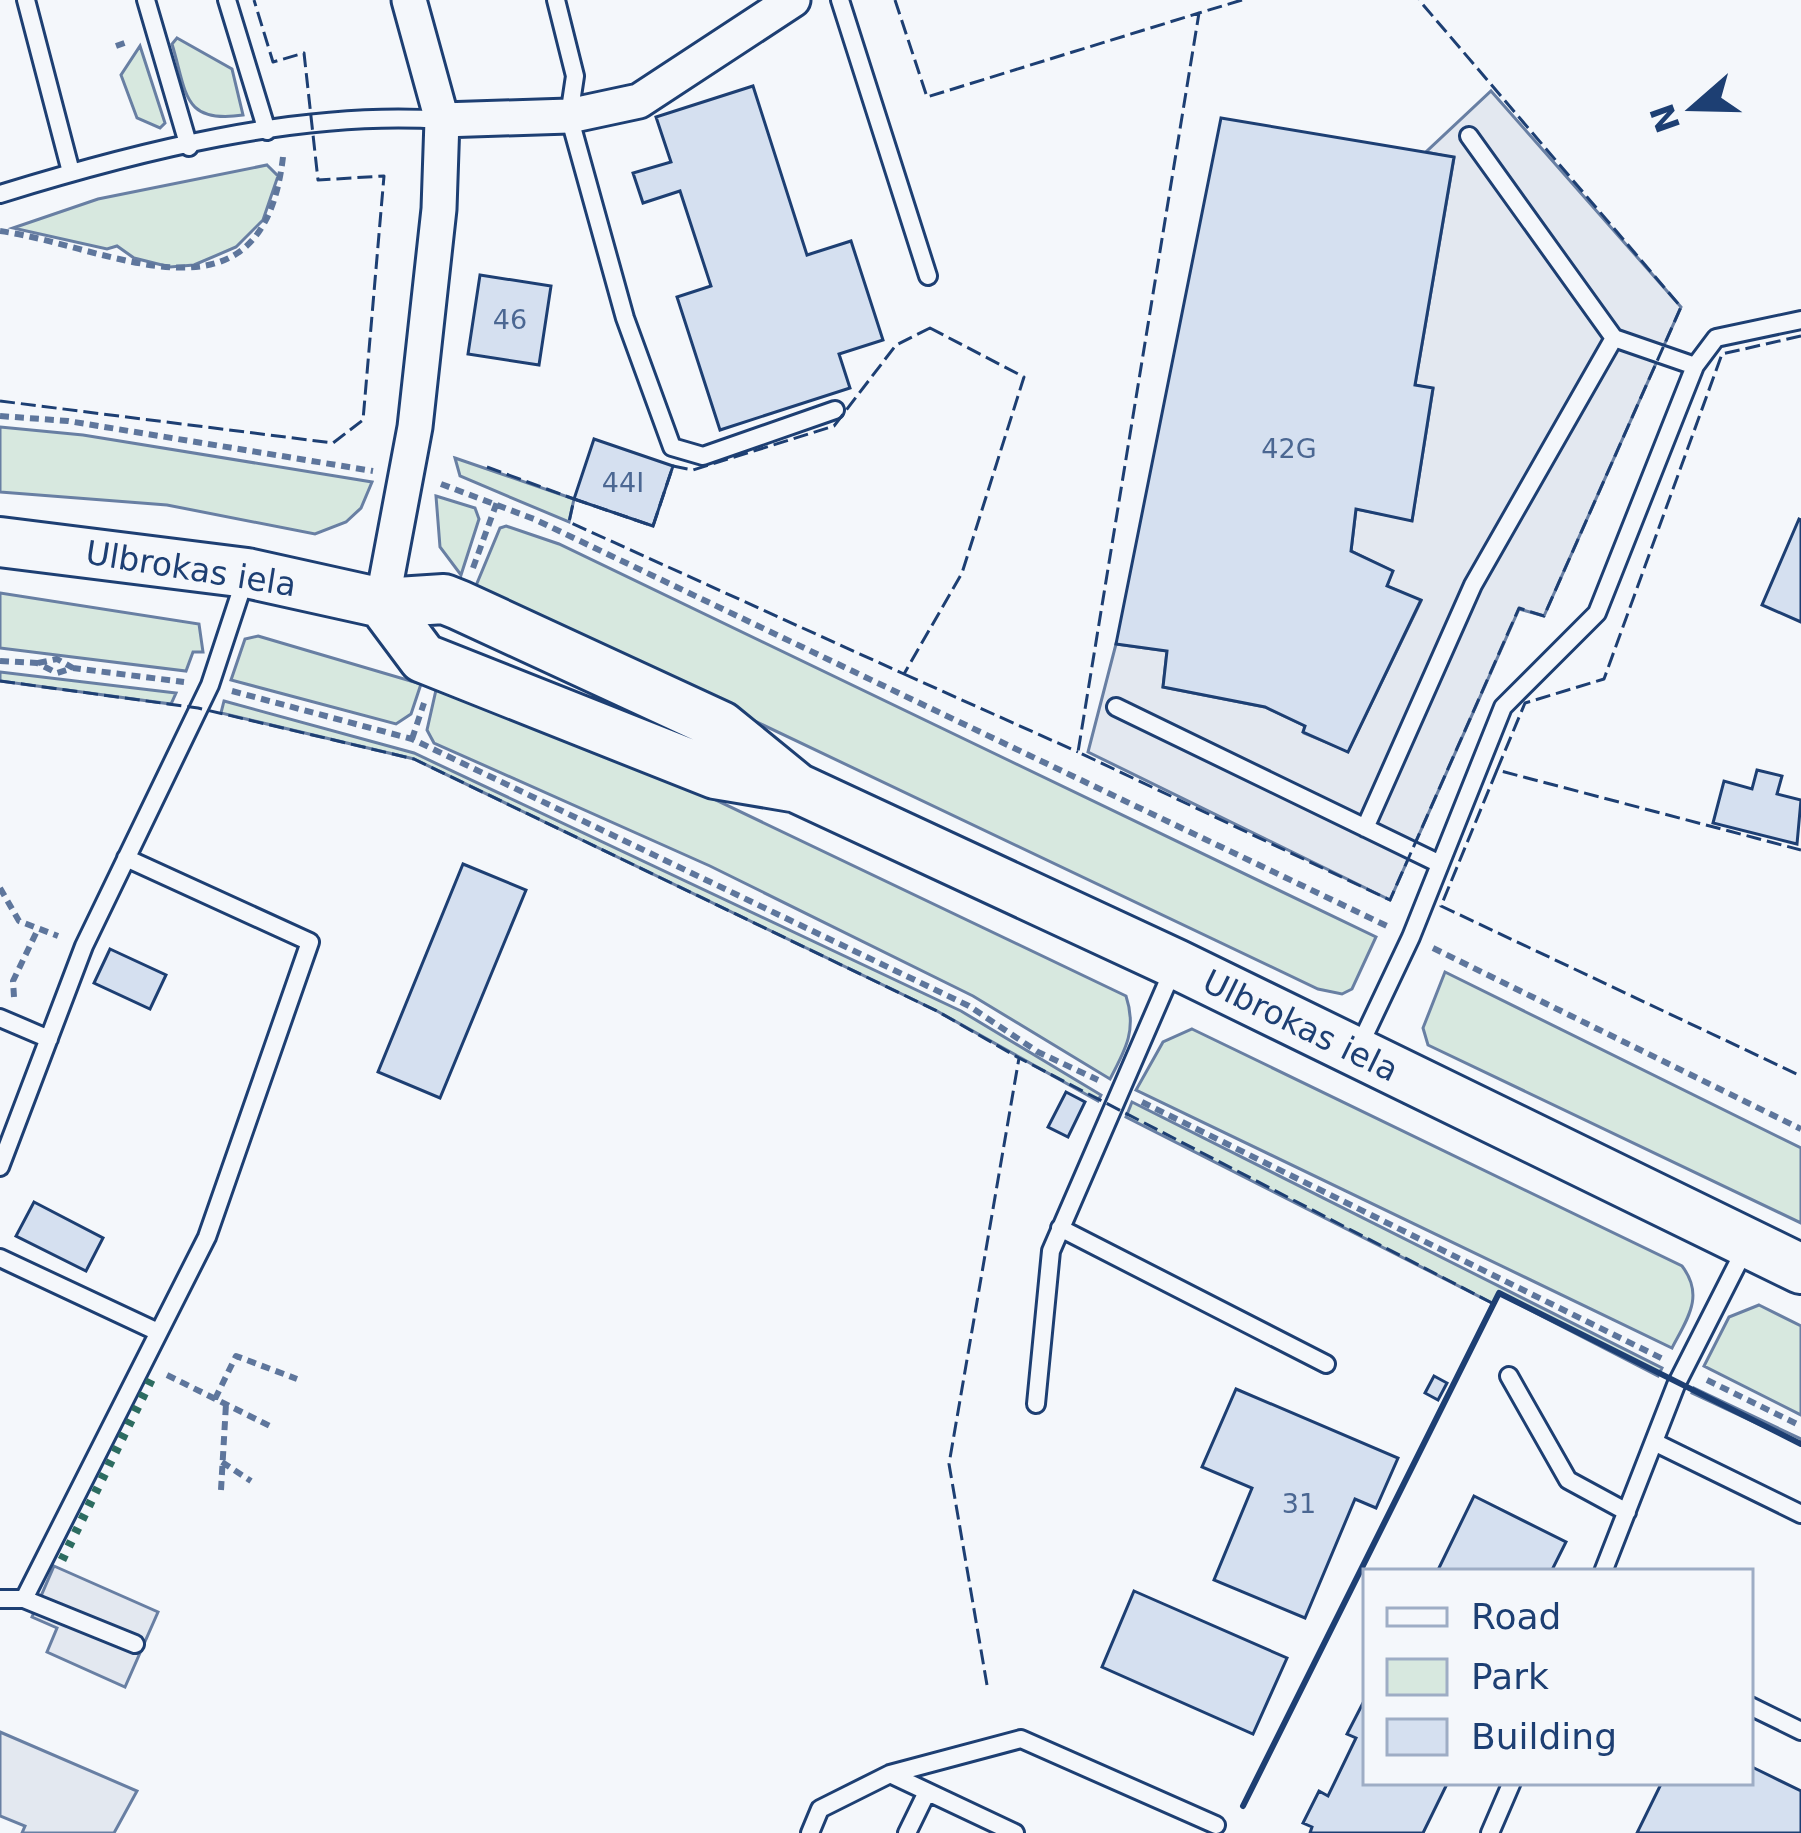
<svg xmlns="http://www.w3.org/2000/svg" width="1801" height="1833" viewBox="0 0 1801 1833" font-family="'DejaVu Sans',sans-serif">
<rect width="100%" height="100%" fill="#f4f7fb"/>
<path fill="#d7e8df" stroke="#687fa3" stroke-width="3" d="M 177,38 L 232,69 L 243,115 C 182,124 187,93 172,44 Z
M 140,46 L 165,123 L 160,128 L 137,118 L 121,75 Z
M 267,165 L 278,176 L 263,220 L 236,247 L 194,265 L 170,267 L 134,258 L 117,246 L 107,249 L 13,228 L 98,199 Z
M 0,427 L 83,435 L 372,482 L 361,508 L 346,522 L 315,534 L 167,505 L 0,492 Z
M 455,458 L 574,499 L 569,522 L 460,476 Z
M 436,496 L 475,508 L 479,519 L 461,575 L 440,547 Z
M 506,526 L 559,544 L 1376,937 L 1352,989 L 1342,994 L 1318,989 L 475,588 L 500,528 Z
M 0,593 L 199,624 L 203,652 L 193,652 L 186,671 L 0,648 Z
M 258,636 L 421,684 L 411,714 L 396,724 L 231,680 L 245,639 Z
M 0,672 L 176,693 L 171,704 L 0,681 Z
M 436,690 L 628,758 L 1126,996 C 1137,1029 1126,1049 1110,1079 L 973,996 L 710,866 L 434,743 L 427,730 Z
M 224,701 L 414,753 L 961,1011 L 1101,1095 L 1098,1101 L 937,1011 L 414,759 L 221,713 Z
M 1445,972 L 1801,1148 L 1801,1223 L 1428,1045 L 1423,1028 Z
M 1192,1029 L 1682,1266 C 1705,1296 1687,1319 1672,1348 L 1136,1090 L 1163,1042 Z
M 1132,1102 L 1662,1368 L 1658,1376 L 1499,1294 L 1494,1304 L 1126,1117 Z
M 1759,1305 L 1801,1326 L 1801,1415 L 1704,1366 L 1729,1317 Z
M 1694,1388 L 1801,1439 L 1801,1444 L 1692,1393 Z"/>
<path fill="#e3e8f0" stroke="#687fa3" stroke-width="3" d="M 1491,91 L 1681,307 L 1544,616 L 1519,609 L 1390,900 L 1088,752 L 1116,644 L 1167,651 L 1163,687 L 1265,707 L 1305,726 L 1304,733 L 1348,751 L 1421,601 L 1387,586 L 1392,571 L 1351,551 L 1356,509 L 1412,520 L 1433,389 L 1415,385 L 1454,158 L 1426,152 Z
M 54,1566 L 158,1612 L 125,1687 L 47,1652 L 57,1628 L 32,1617 Z
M 0,1732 L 137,1791 L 114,1833 L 22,1833 L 25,1826 L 0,1816 Z"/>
<path fill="#d5e0f0" stroke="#1d3f73" stroke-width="3" d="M 753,86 L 807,255 L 851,241 L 883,340 L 839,354 L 850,388 L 720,430 L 677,297 L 711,286 L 680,191 L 643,203 L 633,173 L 671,162 L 656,117 Z
M 1221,118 L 1454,157 L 1415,385 L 1433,388 L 1412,521 L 1356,509 L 1351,551 L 1393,571 L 1387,586 L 1421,600 L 1348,752 L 1303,732 L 1305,726 L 1265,707 L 1163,687 L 1167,651 L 1116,644 Z
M 480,275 L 551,286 L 539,365 L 468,354 Z
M 594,439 L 673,466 L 653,526 L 574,499 Z
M 1799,519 L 1801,520 L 1801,622 L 1762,605 Z
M 1757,770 L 1782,776 L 1777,794 L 1801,800 L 1797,844 L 1713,823 L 1724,781 L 1752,789 Z
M 463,864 L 526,890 L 440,1098 L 378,1072 Z
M 110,949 L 166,975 L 150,1009 L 94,983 Z
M 1066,1092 L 1085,1102 L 1068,1137 L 1048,1127 Z
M 34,1202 L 103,1238 L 86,1271 L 16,1236 Z
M 1434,1376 L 1447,1383 L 1438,1400 L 1425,1393 Z
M 1236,1389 L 1398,1458 L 1376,1508 L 1355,1499 L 1305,1618 L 1214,1580 L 1252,1488 L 1202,1467 Z
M 1474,1496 L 1566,1542 L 1551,1572 L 1437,1572 Z
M 1134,1591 L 1287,1658 L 1253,1734 L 1102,1667 Z
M 1364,1701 L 1366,1782 L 1448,1782 L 1423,1833 L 1310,1833 L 1312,1827 L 1303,1823 L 1319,1791 L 1328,1796 L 1356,1738 L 1347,1734 Z
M 1750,1766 L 1801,1791 L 1801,1833 L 1637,1833 L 1662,1782 L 1750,1782 Z"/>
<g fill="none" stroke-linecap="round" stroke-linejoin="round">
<g stroke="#1d3f73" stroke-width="22">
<path id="lane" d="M 26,0 L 71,172
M 146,0 L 189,147
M 227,0 L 267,131
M 556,0 L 575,76 L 569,116 L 625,318 L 672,447 L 703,456 L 835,410
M 840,0 L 928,276
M 0,194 C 136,152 299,110 442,120
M 1695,366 L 1716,338 L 1801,320
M 1116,707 L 1440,864
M 1365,828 L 1473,585 L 1614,338
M 0,1018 L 49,1039
M 1357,1051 L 1411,937 L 1503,707 L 1597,613 L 1695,366 L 1614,338 L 1469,136
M 0,1167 L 84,946 L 210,685 L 246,576
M 1060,1228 L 1326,1364
M 0,1258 L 158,1332
M 1509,1376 L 1568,1480 L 1627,1512
M 1036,1404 L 1051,1251 L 1175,965
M 1654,1442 L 1801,1514
M 1603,1572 L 1676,1385 L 1745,1249
M 0,1599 L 24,1599 L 135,1644
M 24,1599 L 207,1237 L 310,942 L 126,858
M 1750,1706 L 1801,1731
M 890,1774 L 1015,1833
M 810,1833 L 820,1809 L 890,1774 L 1021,1739 L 1216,1825
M 907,1833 L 927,1792
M 1490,1833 L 1512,1782"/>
</g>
<g stroke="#1d3f73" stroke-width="39">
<path id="street" d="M 442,120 L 569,116 L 639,101 L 793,0
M 382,603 L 415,427 L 439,209 L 442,120 L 409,0"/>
</g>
<g stroke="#1d3f73" stroke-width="54">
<path id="secondary" d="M 0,542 L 247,573 L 382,603 L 444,599 L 459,605 L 721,726 L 797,788 L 1176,964 L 1801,1269
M 382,603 L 423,658 L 715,774 L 792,787"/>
</g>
<path stroke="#5e769c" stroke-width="6" stroke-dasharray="9 6" stroke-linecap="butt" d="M 116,46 L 130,41
M 0,231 C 112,247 262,337 283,157
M 0,416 L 68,421 L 373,471
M 441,484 L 534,519 L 1389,927
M 473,568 L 497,502
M 0,661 L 37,663 L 57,673 L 73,668 L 184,682
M 38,663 L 57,659 L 73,668
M 232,691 L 412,739 L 969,1006 L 1038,1052 L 1098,1080
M 412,739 L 424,703
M 0,888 L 19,921 L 58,936
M 1433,948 L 1801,1129
M 14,997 L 13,981 L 38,929
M 1142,1102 L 1663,1359
M 167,1375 L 274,1428
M 1707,1380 L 1801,1426
M 215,1399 L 236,1356 L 297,1379
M 222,1462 L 251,1481
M 221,1490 L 226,1404"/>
<use href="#lane" stroke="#f4f7fb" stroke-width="16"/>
<use href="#street" stroke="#f4f7fb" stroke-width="33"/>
<use href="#secondary" stroke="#f4f7fb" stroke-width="48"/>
<path stroke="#2c6c60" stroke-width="9" stroke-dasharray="6 9" stroke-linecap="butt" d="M 62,1560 L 152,1378"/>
<path stroke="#1d3f73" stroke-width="3" stroke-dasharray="15 6" stroke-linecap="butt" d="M 895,0 L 927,97 L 1199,13
M 1242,0 L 1199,13 L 1078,752 L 1390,900 L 1519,608 L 1544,616 L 1681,307 L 1419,0
M 930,328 L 1024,377 L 962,573 L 904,674 L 569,522 L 574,499 L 653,526 L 673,466 L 693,470 L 834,426 L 896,345 Z
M 1801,336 L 1722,354 L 1604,679 L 1525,703 L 1497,770 L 1801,850
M 0,401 L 333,443 L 363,420 L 384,176 L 318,180 L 304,53 L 273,62 L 254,0
M 487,467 L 574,499
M 904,674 L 1078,752
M 0,681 L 198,708 L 414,759 L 937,1011 L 1019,1058
M 1497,770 L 1441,906 L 1801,1076
M 987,1685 L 949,1464 L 1019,1058 L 1494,1304"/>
<path stroke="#1d3f73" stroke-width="6" d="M 1243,1806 L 1499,1293 L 1801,1444"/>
</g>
<g text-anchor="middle" stroke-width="9" stroke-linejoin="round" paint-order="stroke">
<g font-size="27" fill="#4b6792">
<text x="510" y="329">46</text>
<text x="1289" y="458">42G</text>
<text x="623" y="492">44I</text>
<text x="1299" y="1513">31</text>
</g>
<g font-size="33" fill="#1d3f73" stroke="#f4f7fb">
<text transform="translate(191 568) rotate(9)" y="12">Ulbrokas iela</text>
<text transform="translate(1301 1025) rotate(26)" y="12">Ulbrokas iela</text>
</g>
</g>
<rect x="1363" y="1569" width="390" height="216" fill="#f4f7fb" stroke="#9eadc5" stroke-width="3"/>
<rect x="1387" y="1608" width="60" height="18" fill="#f4f7fb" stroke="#9eadc5" stroke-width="3"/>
<text x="1471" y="1629" font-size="36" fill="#1d3f73">Road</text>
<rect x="1387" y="1659" width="60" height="36" fill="#d7e8df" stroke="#9eadc5" stroke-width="3"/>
<text x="1471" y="1689" font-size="36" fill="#1d3f73">Park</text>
<rect x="1387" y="1719" width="60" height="36" fill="#d5e0f0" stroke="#9eadc5" stroke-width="3"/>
<text x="1471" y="1749" font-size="36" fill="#1d3f73">Building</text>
<g transform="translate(1693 108) rotate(250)" stroke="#f4f7fb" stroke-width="9" paint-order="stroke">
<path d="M0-9L21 45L0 30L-21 45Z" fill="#1d3f73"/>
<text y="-18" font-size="33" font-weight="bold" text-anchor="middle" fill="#1d3f73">N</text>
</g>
</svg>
